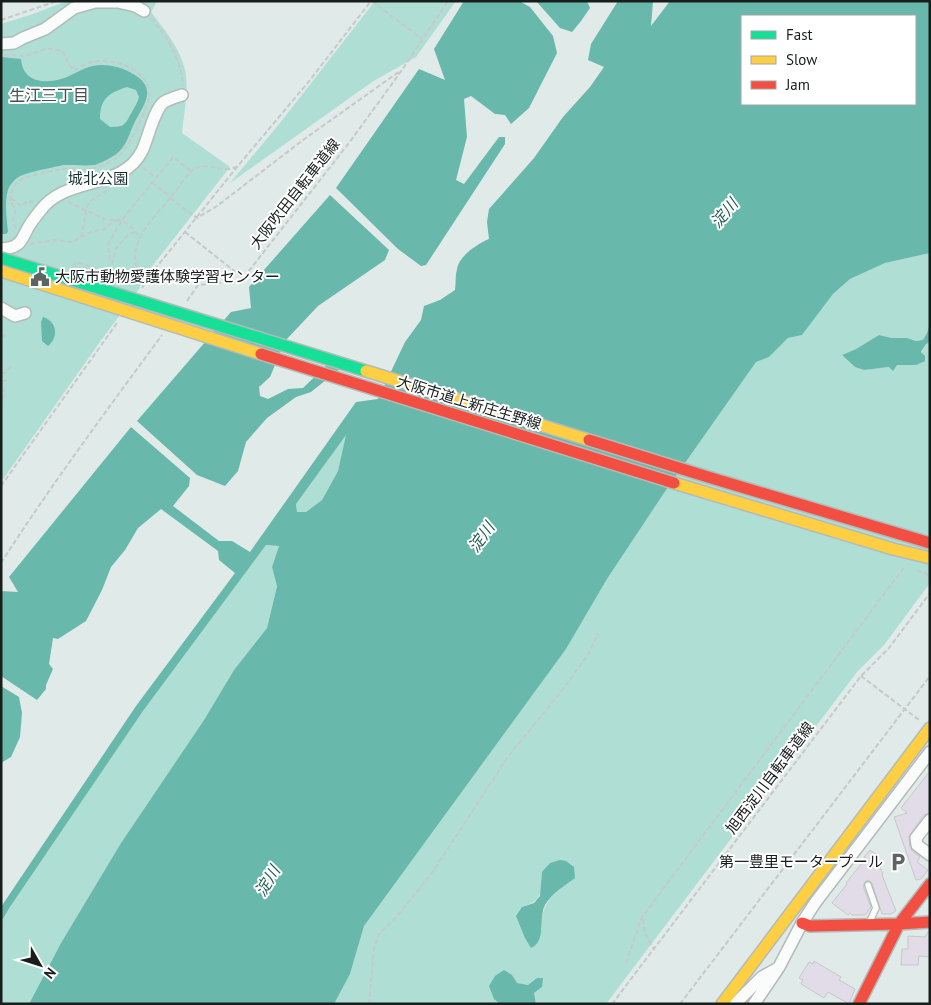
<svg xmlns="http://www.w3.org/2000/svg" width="931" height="1005" viewBox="0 0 931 1005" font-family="'PT Sans','Noto Sans JP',sans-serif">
<rect width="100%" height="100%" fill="#e0eae8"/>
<path fill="#aeded4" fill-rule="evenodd" d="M 67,1 L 157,1 L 151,12 C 164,29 180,48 185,70 C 189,90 184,113 182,133 L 230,167 L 146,274 L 139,289 L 102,339 L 1,482 L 1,24 L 30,15 Z
M 375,1 L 456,1 L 416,57 L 372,82 L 230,183 L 280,123 Z
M 930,253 L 930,323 L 927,333 L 923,340 L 916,341 L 907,338 L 892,338 L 879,335 L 856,349 L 842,355 L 855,367 L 864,370 L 889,367 L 897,365 L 916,365 L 926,344 L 930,342 L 930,583 L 884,645 L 857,672 L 606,1004 L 536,1004 L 534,993 L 542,987 L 537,978 L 528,985 L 516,983 L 512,975 L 494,998 L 500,1004 L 334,1004 L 350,974 L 364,926 L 566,649 L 607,579 L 664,493 L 756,362 L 769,357 L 788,338 L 802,335 L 833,294 L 850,279 L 885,263 ZM 542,872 L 553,894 C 544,907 541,913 542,930 L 522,907 C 544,899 540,894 542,872 Z
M 347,433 L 338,471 L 322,500 L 306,512 L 297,512 L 296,504 Z
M 266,545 L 279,546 L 272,567 L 277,585 L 267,628 L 234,670 L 204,720 L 121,843 L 61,943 L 29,1004 L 1,1004 L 1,922 L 10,907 L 143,711 Z"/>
<path fill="#68b8ab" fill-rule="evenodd" d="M 464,1 L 519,1 L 530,7 L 553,36 L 557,53 L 529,108 L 511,124 L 505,115 L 495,114 L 471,96 L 464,99 L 467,137 L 456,180 L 464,184 L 499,137 L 505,137 L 505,144 L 426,265 L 421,266 L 398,249 L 336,188 L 419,69 L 445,80 L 434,49 Z
M 536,1 L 587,1 L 590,8 L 581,21 L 572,32 L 560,28 Z
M 618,1 L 653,1 L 651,26 L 670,1 L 930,1 L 930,253 L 885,263 L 850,279 L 833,294 L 802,335 L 788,338 L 769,357 L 756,362 L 664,493 L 607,579 L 566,649 L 364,926 L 350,974 L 334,1004 L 29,1004 L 61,943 L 121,843 L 204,720 L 234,670 L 267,628 L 277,586 L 272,567 L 279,546 L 266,545 L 143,711 L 10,907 L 1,922 L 1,907 L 136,706 L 235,573 L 219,560 L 218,551 L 161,509 L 138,528 L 125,550 L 111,567 L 102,590 L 86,621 L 58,639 L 53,638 L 49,664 L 53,669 L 46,685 L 46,689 L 37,700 L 1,676 L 1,591 L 18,592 L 9,577 L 131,427 L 190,478 L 189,486 L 173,506 L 219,541 L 232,541 L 250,552 L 356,402 L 378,399 L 405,342 L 421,320 L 424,306 L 440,300 L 455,290 C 456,283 455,276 457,269 C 459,256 477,244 489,239 L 487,222 L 489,209 L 534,158 L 563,117 L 590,87 L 604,67 L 588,60 L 591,44 ZM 742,16 L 915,16 L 915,104 L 742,104 ZM 346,435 L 338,471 L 322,500 L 306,512 L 297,512 L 296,504 Z
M 1,57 L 21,59 C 23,82 43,84 61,79 C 72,76 82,68 93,66 C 106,63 122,67 133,74 C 139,77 147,84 147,91 C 149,101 137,116 133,126 C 128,137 126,147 115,155 C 110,158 101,163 95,165 C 85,166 75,165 64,165 C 57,166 26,173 20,176 C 15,179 10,184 8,190 C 4,203 7,219 8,232 L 6,234 L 1,234 ZM 127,87 L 136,90 L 139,97 C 138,102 135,106 132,112 C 125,124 126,127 110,127 L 100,119 C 100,98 109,93 127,87 Z
M 330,195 L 389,250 L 385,260 L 318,306 L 285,341 L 270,377 L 259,387 L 260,396 L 268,399 L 288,389 L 303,388 L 329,363 L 341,368 L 311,392 L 296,397 L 267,418 L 246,442 L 238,471 L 225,486 L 197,475 L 137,421 L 231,312 L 251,308 L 249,287 Z
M 43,317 C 57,321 59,337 48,346 L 42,341 L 41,322 Z
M 930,323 L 930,342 L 926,344 L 921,352 L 925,356 L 925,361 L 916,365 L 897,365 L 893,371 L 889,367 L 864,370 L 855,367 L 842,355 L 856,349 L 879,335 L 892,338 L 907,338 L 916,341 L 923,340 L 927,333 Z
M 1,686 L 19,697 L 22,713 L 20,737 L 11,757 L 1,763 Z
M 560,860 L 566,861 L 574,867 L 575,878 C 564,886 552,893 545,905 C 538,918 547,941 531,948 L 525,938 L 516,916 L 522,907 L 534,903 L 540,896 L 542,872 L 550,863 Z
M 504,970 L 512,975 L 517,983 L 528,985 L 537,978 L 543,978 L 542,987 L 534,993 L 536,1004 L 500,1004 L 494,999 L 489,986 L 495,976 Z"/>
<path fill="#e1dce7" stroke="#c6c8ca" d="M 930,771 L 930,813 L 924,815 L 909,836 L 910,847 L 912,851 L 920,857 L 917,862 L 928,870 L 921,879 L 916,880 L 894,817 L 907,813 L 901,808 Z
M 870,850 L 877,855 L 877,858 L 878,860 L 877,861 L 883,874 L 882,875 L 896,911 L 891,914 L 882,914 L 872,883 L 868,880 L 865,882 L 863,886 L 871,907 L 865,915 L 852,915 L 850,913 L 848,915 L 832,903 L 847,884 L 846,883 L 866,858 L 864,857 Z
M 928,932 L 930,932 L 930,957 L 919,956 L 918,965 L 901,965 L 902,949 L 908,949 L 908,936 L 925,937 Z
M 814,961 L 841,977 L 839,980 L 855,989 L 849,1004 L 828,992 L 824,998 L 801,984 L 803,980 L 799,978 L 809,962 L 813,964 Z"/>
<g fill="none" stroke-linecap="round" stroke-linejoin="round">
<g stroke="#b3bbb9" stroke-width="8">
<path id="lane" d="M 868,885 L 876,908 L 869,923"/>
</g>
<g stroke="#b3bbb9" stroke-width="14">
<path id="street" d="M 1,44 L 14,43 L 23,38 L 45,29 L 74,8 L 95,2 L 118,2 L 135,6 L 144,11
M 1,249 C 7,249 15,247 19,243 C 23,239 26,231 29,226 C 32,221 36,216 40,211 C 66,175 122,191 142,151 C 148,139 154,109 164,102 C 169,99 176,97 182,95
M 1,308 L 15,316 L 25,313
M 930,820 L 916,838 L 917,845 L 930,855
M 735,1004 L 762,977 L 778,968
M 754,1004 L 779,967 L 802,923 L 815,903 L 930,752"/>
</g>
<g stroke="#b3bbb9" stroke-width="14">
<path id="slow" d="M 722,1004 L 930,728"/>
</g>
<g stroke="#b3bbb9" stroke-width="14">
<path id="jam" d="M 802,923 L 810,926 L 899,924 L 930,922
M 859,1004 L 899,924 L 930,884"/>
</g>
<path stroke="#c7c9c9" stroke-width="2" stroke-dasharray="5 2.5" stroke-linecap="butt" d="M 372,1 L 422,39
M 151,18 C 169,38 180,58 183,85
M 1,20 L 57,1
M 4,55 L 26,56 L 45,49 L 54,49 L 62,51 L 66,57 L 69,65 L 75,70 C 80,67 87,63 93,62 C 115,57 149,70 150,96 C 144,113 130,149 115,159 C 105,165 94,169 82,170 C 76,170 69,168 63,169 C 55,170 24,176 19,181 C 16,183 13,187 12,190 C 11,193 10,199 11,202 C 12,204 14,206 15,208 C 17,218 8,216 17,230
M 143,168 L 155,177
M 152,183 L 170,196
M 11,198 L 21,206 L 28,201 L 35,202
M 170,198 L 197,218 L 217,206 L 303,140 L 400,71
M 68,202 L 107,220 L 122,220 L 134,229 L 135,232 L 140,236
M 135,232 L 129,234 L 116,248 L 112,263 L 110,262 L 108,244 L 122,220 L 173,157 L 191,171
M 185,232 L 243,278
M 81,237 L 84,224 L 86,210 L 89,202 L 106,191 L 109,188
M 30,244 L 54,240 L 72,242 L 91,232 L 104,229 L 117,220
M 74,267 L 76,262 L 145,283
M 146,279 C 118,255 150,221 167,202 C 175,192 183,181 191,171 C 204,161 214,170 229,169 C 232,169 234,167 237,167
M 142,288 L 147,279 L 237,167 L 310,80 L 371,1
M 187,301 L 198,285 L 241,281 L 349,143 L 402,70 L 448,1
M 1,338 L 5,335
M 1,373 L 4,373 L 12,366
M 1,380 C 5,389 4,395 1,404
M 2,381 L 10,380
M 1,486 L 117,323
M 1,563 C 51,485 107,410 162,335
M 917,570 L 930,576
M 861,676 L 919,720
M 643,919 C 644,931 647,939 654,949
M 626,963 L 642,917 L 905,566
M 369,1004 L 374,949 L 379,934 L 400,913 L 434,870 L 507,758 L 559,694 L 588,655 L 598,634
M 612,1004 L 861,676 L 889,648 L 930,593
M 680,1004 L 930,676"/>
<use href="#lane" stroke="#fafcfc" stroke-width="5.5"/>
<use href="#street" stroke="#fafcfc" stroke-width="11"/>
<use href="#slow" stroke="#ffcf43" stroke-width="11"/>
<use href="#jam" stroke="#f24e42" stroke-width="11"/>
<g stroke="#b3bbb9" stroke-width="14" stroke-linecap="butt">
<path id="fast-bridge" d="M 1,258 L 366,371"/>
</g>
<g stroke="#b3bbb9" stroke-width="14" stroke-linecap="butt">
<path id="slow-bridge" d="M 1,271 L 261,354
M 366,371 L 589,440
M 674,483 L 893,549 L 930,558"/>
</g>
<g stroke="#b3bbb9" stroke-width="14" stroke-linecap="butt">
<path id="jam-bridge" d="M 261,354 L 674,483
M 589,440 L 708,477 L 930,543"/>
</g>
<use href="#fast-bridge" stroke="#16e098" stroke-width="11"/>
<use href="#slow-bridge" stroke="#ffcf43" stroke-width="11"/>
<use href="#jam-bridge" stroke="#f24e42" stroke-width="11"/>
</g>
<defs>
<g id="civic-bare" transform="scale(1.5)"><path d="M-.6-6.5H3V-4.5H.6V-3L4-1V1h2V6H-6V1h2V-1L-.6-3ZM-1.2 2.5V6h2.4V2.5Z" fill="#5d6563" stroke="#fff" stroke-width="2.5" paint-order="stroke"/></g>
<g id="parking-bare" transform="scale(1.5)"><path d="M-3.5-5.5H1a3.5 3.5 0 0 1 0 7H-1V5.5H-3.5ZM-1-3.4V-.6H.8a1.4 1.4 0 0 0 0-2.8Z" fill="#5d6563" stroke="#fff" stroke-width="2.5" paint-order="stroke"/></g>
</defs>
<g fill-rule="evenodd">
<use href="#civic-bare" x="40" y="277"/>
<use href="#parking-bare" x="898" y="862"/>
</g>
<g text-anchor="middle" stroke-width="4" stroke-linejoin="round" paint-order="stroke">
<g font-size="15" fill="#19312d" stroke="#fff">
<text x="98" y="184">城北公園</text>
</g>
<g font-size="15" fill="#171e1c" stroke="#fff">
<text transform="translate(295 194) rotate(-52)" y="5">大阪吹田自転車道線</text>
<text transform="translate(469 403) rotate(17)" y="5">大阪市道上新庄生野線</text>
<text transform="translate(770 778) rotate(-53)" y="5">旭西淀川自転車道線</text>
</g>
<g font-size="15" fill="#171e1c" stroke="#fff" text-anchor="start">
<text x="55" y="282">大阪市動物愛護体験学習センター</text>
<text x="883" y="867" text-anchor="end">第一豊里モータープール</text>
</g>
<g font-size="16" fill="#43524e" stroke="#fff">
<text x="49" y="101">生江三丁目</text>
</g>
<g font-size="16" font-style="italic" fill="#245e54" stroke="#fff">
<text transform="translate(724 213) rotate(-50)" y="6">淀川</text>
<text transform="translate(481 537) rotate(-55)" y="6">淀川</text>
<text transform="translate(267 881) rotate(-59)" y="6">淀川</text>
</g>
</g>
<rect width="931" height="1005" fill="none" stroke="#171e1c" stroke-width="5"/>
<rect x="741" y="15" width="175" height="90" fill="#ffffff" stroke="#a2a5a4"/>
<rect x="751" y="31" width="25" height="8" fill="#16e098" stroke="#a2a5a4"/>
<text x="786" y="40" font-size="15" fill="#171e1c">Fast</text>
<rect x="751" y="56" width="25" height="8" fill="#ffcf43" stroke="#a2a5a4"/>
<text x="786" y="65" font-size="15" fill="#171e1c">Slow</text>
<rect x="751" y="81" width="25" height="8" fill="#f24e42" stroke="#a2a5a4"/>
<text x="786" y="90" font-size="15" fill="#171e1c">Jam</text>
<g transform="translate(40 965) rotate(129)" stroke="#ffffff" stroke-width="4" paint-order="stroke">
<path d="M0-4L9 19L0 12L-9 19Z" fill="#171e1c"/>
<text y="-8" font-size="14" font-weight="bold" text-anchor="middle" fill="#171e1c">N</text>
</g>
</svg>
